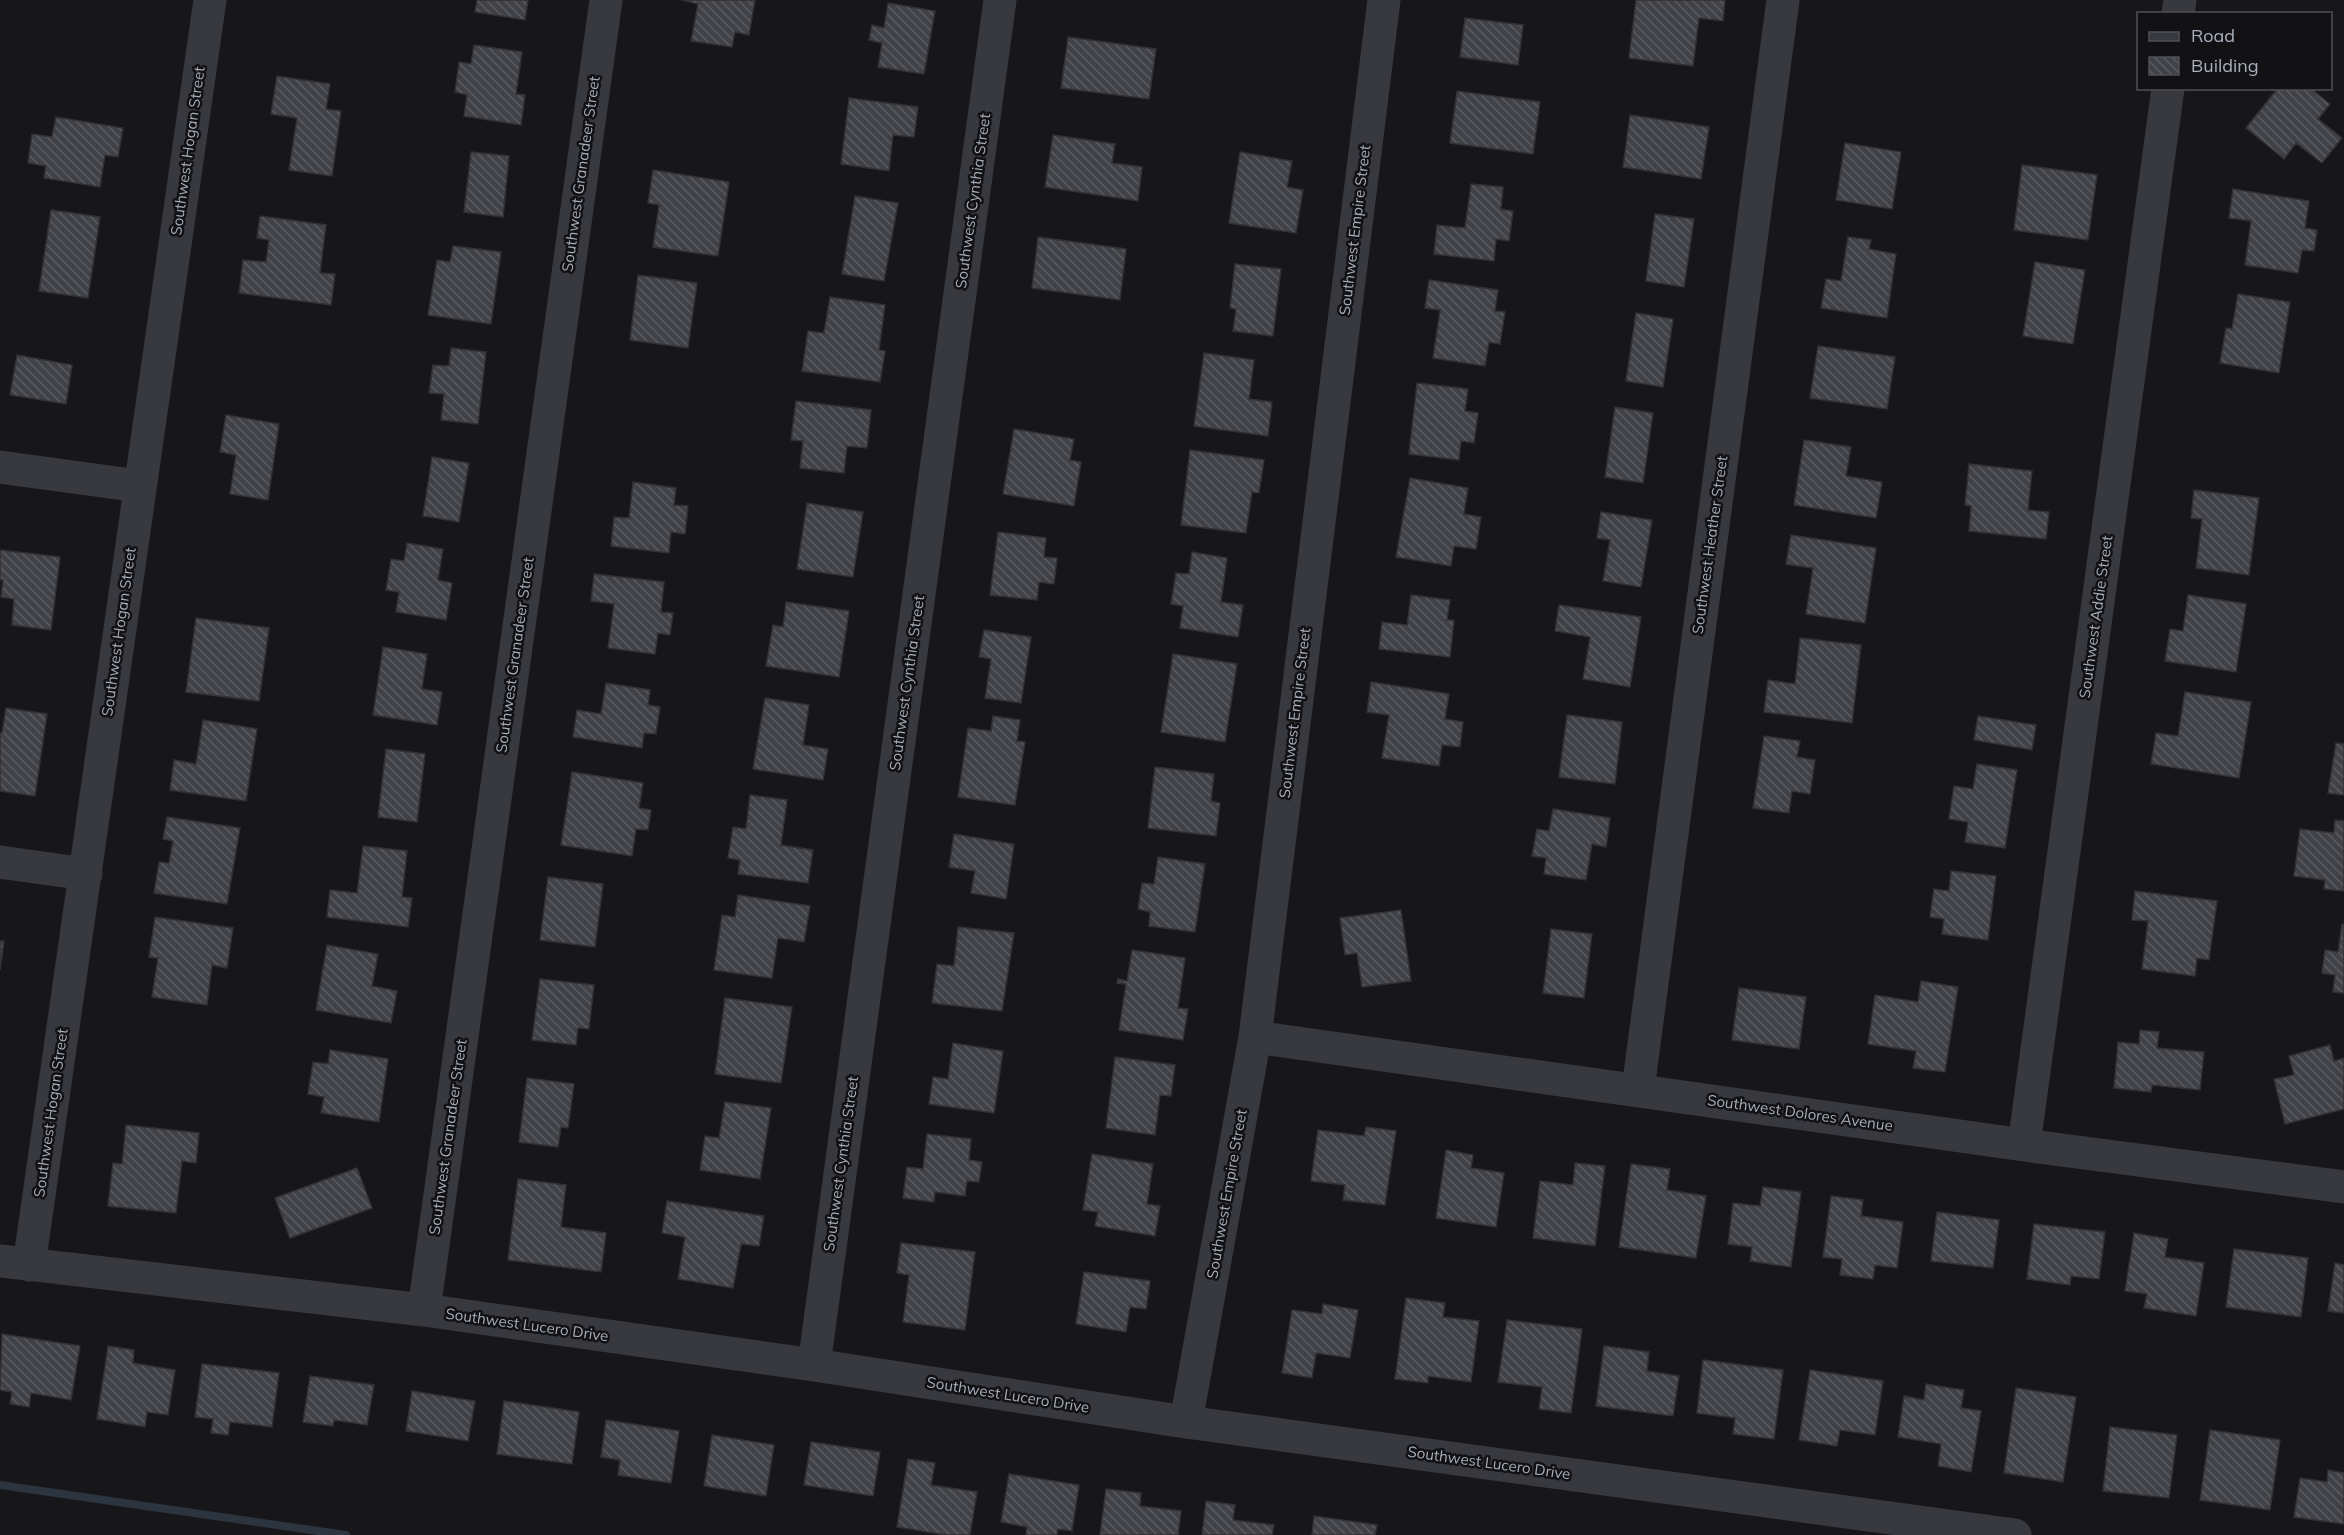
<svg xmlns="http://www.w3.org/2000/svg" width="2344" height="1535" viewBox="0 0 2344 1535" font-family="Mulish,sans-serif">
<defs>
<pattern id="building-back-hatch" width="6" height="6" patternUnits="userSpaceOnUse" patternTransform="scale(1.5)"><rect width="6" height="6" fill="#414247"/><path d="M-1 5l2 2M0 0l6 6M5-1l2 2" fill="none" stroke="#5a5b5f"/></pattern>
</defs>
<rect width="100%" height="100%" fill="#17171a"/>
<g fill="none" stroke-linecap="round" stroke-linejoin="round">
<path stroke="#2c353f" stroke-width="8" d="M 0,1485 L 346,1535"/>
</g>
<path fill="url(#building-back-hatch)" stroke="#313136" stroke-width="1.5" d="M 477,0 L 528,0 L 525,20 L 475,12 Z
M 682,0 L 755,0 L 749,35 L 735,32 L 732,47 L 691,41 L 698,4 Z
M 1636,0 L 1725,0 L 1723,21 L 1699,18 L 1693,66 L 1629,58 Z
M 888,3 L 935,11 L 924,74 L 878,67 L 882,43 L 869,40 L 872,25 L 884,28 Z
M 1465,18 L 1523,25 L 1518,65 L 1460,57 Z
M 1068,37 L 1156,49 L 1149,99 L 1061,88 Z
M 474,45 L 522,52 L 516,94 L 525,95 L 521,125 L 464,116 L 467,95 L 455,92 L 459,62 L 471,64 Z
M 277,76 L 330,84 L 326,109 L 341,111 L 332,176 L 289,170 L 297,118 L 271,114 Z
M 2278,88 L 2310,88 L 2330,104 L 2318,119 L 2342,138 L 2322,163 L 2296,143 L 2284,159 L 2246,128 Z
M 1457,91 L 1540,102 L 1533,154 L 1450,143 Z
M 849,98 L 918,107 L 914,137 L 893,135 L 889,171 L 841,164 Z
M 1630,115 L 1709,127 L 1701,179 L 1623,167 Z
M 56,117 L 123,128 L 118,157 L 105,155 L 100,187 L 44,178 L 46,166 L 28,163 L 32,134 L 52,137 Z
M 1053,135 L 1115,144 L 1112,163 L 1142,167 L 1138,201 L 1045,187 Z
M 1845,143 L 1901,152 L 1892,209 L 1836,200 Z
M 471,152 L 509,156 L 503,217 L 464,212 Z
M 1240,152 L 1292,161 L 1287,187 L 1303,190 L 1296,233 L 1229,223 Z
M 2022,165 L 2097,175 L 2088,240 L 2014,230 Z
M 653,170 L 729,182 L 718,256 L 653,247 L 659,205 L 648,203 Z
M 1471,184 L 1503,187 L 1501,209 L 1513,211 L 1509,241 L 1496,239 L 1494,261 L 1434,254 L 1437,225 L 1465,228 Z
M 2233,189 L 2309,201 L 2305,228 L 2317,230 L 2314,251 L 2302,250 L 2298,273 L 2245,265 L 2251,221 L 2229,218 Z
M 855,196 L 898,203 L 884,281 L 842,274 Z
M 51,210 L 100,217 L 88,298 L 39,291 Z
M 1655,214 L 1694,219 L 1684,287 L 1646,281 Z
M 260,216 L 326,225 L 320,273 L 335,274 L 331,305 L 239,293 L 243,260 L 266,262 L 269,240 L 257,238 Z
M 1038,237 L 1126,249 L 1120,300 L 1032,288 Z
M 1848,237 L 1871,240 L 1869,249 L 1896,254 L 1887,318 L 1821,308 L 1826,279 L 1841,281 Z
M 453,246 L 501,252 L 491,324 L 428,315 L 437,260 L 450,262 Z
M 2035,262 L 2085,270 L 2073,344 L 2023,336 Z
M 1235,264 L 1281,269 L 1273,336 L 1233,331 L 1236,309 L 1230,308 Z
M 638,275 L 697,283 L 688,348 L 630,340 Z
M 1429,280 L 1498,290 L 1495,311 L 1505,312 L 1500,344 L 1489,342 L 1485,366 L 1433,358 L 1440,310 L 1425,308 Z
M 2238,294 L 2290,302 L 2279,373 L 2220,363 L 2226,328 L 2232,329 Z
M 830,297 L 885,305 L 879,350 L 885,351 L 880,382 L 802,371 L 808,331 L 824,333 Z
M 1636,313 L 1673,319 L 1663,387 L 1626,381 Z
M 1818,346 L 1895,357 L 1887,409 L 1810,398 Z
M 451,348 L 486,352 L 478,424 L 441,420 L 444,394 L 429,393 L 433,365 L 449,366 Z
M 1204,353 L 1254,360 L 1249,399 L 1272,402 L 1268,436 L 1194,426 Z
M 17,355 L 72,365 L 66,404 L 10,395 Z
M 1417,383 L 1468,389 L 1465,411 L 1478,413 L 1474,443 L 1461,441 L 1459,460 L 1409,454 Z
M 796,401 L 871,410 L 867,448 L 847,446 L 844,473 L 800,468 L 803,441 L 791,440 Z
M 1615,407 L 1653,413 L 1643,483 L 1605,477 Z
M 226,415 L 279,424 L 268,500 L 230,494 L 236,455 L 220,452 Z
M 1014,429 L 1074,439 L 1070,460 L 1081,462 L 1074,506 L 1003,494 Z
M 1804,440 L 1851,447 L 1846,476 L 1882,482 L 1876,518 L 1794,505 Z
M 1190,450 L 1264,460 L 1259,493 L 1252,492 L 1246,533 L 1181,525 Z
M 432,457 L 469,463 L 459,522 L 423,516 Z
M 1969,464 L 2032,471 L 2028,510 L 2049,512 L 2046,539 L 1969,531 L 1971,506 L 1965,505 Z
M 1410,478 L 1468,488 L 1464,514 L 1481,517 L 1476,549 L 1454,546 L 1451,566 L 1396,557 Z
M 633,482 L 676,488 L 674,505 L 688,506 L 685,534 L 671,532 L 669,553 L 611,546 L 614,517 L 629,518 Z
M 2194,490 L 2259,498 L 2249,575 L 2196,568 L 2202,519 L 2191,518 Z
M 807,503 L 863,512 L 853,577 L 797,569 Z
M 1601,512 L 1652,520 L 1641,587 L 1603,581 L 1610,540 L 1597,538 Z
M 998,532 L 1046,538 L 1044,557 L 1057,558 L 1054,584 L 1039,582 L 1037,600 L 990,595 Z
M 1791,535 L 1876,548 L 1865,623 L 1806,614 L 1813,568 L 1786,564 Z
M 407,543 L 443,549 L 438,580 L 452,583 L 446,620 L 396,612 L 399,592 L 386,590 L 391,559 L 404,561 Z
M 0,550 L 60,557 L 51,630 L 12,625 L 14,599 L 1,597 L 3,580 L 0,580 Z
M 1192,552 L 1227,558 L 1221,602 L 1243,605 L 1238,637 L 1180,628 L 1183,606 L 1171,604 L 1176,573 L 1189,574 Z
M 594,574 L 664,582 L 661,612 L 673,613 L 670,635 L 658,633 L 655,654 L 608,648 L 614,604 L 591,601 Z
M 1411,595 L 1450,600 L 1447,620 L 1454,620 L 1450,657 L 1379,649 L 1382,622 L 1407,625 Z
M 2188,595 L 2246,604 L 2236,672 L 2165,661 L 2170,629 L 2183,631 Z
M 786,602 L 849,611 L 839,677 L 766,666 L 773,625 L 783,627 Z
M 1559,605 L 1641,617 L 1630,687 L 1583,679 L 1590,637 L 1555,631 Z
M 196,618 L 269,628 L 259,701 L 186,692 Z
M 984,630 L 1031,637 L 1021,703 L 985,698 L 991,659 L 979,657 Z
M 1800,638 L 1861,645 L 1852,723 L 1764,712 L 1768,680 L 1795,684 Z
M 383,647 L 427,654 L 422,689 L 442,692 L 437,725 L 373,715 Z
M 1173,654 L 1237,664 L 1225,742 L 1161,732 Z
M 1371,682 L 1449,694 L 1445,719 L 1463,722 L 1460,747 L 1442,745 L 1439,766 L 1382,758 L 1389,715 L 1367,712 Z
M 606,683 L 650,690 L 648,705 L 660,707 L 656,734 L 644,733 L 642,748 L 573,737 L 577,710 L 601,714 Z
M 2185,692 L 2251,702 L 2239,778 L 2151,764 L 2156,733 L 2178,736 Z
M 765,698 L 809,705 L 803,745 L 828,749 L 823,780 L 753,769 Z
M 6,708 L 47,714 L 35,796 L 0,791 L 0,733 L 2,733 Z
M 1567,715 L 1622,722 L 1615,784 L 1559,777 Z
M 993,716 L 1020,720 L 1017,741 L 1025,742 L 1015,805 L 958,797 L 968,728 L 991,731 Z
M 1978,716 L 2036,725 L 2032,750 L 1974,740 Z
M 203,720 L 257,729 L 246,801 L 170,790 L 174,760 L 196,764 Z
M 1764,736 L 1800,741 L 1797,757 L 1815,760 L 1810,794 L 1792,791 L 1789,813 L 1753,808 Z
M 2336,743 L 2344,744 L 2344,795 L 2328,793 Z
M 386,749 L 425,754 L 417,822 L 378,817 Z
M 1977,764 L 2017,770 L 2005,848 L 1965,842 L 1968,822 L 1949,819 L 1954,786 L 1973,789 Z
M 1155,767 L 1214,774 L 1211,801 L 1220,803 L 1216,836 L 1148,828 Z
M 572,772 L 643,783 L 639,808 L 651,810 L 648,830 L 636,829 L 632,856 L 561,845 Z
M 750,795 L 787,800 L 781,845 L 813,850 L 808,883 L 738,874 L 740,860 L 728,858 L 733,827 L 746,829 Z
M 1553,809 L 1610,818 L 1606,847 L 1592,844 L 1586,880 L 1544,874 L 1546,858 L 1532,856 L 1537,829 L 1549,831 Z
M 167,817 L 240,828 L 227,904 L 154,893 L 159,862 L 169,863 L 173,841 L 163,839 Z
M 2335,820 L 2344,821 L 2344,891 L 2324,889 L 2325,880 L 2294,876 L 2300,829 L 2334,833 Z
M 954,834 L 1014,844 L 1006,899 L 971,893 L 975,871 L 949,867 Z
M 363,846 L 407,851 L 402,897 L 412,898 L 408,927 L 327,917 L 330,890 L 357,893 Z
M 1158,857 L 1205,864 L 1195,932 L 1149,926 L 1150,912 L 1138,909 L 1142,883 L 1154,884 Z
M 1951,871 L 1996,876 L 1988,940 L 1942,934 L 1944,919 L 1930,917 L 1934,889 L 1949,891 Z
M 548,877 L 603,884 L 595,947 L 540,940 Z
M 2135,891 L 2217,901 L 2209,960 L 2197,958 L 2195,976 L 2142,969 L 2148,921 L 2132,920 Z
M 738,895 L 810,906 L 804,942 L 778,938 L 772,978 L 714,970 L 722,915 L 735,917 Z
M 1401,910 L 1411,981 L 1362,987 L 1357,953 L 1345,955 L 1340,918 Z
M 155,917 L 233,928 L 227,968 L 212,965 L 207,1005 L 152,997 L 158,958 L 149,957 Z
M 2342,924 L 2344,924 L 2344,993 L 2333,992 L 2335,975 L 2322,973 L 2325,950 L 2338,952 Z
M 958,927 L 1014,933 L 1002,1011 L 932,1003 L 937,964 L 954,966 Z
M 1551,929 L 1592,934 L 1584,998 L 1543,993 Z
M 0,941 L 4,941 L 0,970 Z
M 327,945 L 378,954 L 372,986 L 397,991 L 391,1023 L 316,1010 Z
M 1132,950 L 1185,958 L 1178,1008 L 1188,1009 L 1183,1040 L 1119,1030 L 1126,984 L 1117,983 L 1118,979 L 1127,981 Z
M 540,979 L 594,985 L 589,1029 L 578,1028 L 576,1045 L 532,1040 Z
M 1921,981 L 1958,987 L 1945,1072 L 1913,1068 L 1916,1051 L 1868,1044 L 1875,995 L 1918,1002 Z
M 1739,988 L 1806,997 L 1799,1049 L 1732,1040 Z
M 725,998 L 792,1007 L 781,1083 L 715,1074 Z
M 2140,1030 L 2159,1032 L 2157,1048 L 2204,1052 L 2200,1090 L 2152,1085 L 2151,1092 L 2114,1088 L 2118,1042 L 2139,1044 Z
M 953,1043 L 1003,1051 L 994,1113 L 929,1104 L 933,1077 L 948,1079 Z
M 2330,1045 L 2334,1061 L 2344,1058 L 2344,1109 L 2285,1124 L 2274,1079 L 2294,1075 L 2289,1056 Z
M 330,1050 L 388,1059 L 379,1122 L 321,1113 L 324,1097 L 308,1094 L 313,1062 L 328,1064 Z
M 1115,1057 L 1175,1065 L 1171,1096 L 1160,1095 L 1155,1135 L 1106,1128 Z
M 527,1078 L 574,1084 L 568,1128 L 561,1127 L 558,1147 L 519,1142 Z
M 725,1102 L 771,1108 L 760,1179 L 700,1170 L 705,1136 L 719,1138 Z
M 126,1125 L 199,1133 L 196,1163 L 182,1161 L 176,1213 L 108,1206 L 113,1163 L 122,1164 Z
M 1366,1127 L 1396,1131 L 1385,1205 L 1343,1200 L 1345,1185 L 1311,1181 L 1318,1130 L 1364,1136 Z
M 927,1134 L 971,1139 L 969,1160 L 982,1162 L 979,1182 L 967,1181 L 965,1196 L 935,1192 L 934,1202 L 903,1198 L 907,1167 L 923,1169 Z
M 1446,1150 L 1473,1155 L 1471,1168 L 1504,1173 L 1496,1227 L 1436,1218 Z
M 1092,1154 L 1153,1164 L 1147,1204 L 1160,1206 L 1155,1236 L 1095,1226 L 1098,1212 L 1083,1210 Z
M 1575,1163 L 1605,1166 L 1595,1246 L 1533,1238 L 1540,1181 L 1573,1185 Z
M 1631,1164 L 1670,1169 L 1667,1190 L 1706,1196 L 1696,1258 L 1619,1247 Z
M 357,1168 L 372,1208 L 290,1238 L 275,1198 Z
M 518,1179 L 566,1185 L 561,1227 L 606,1233 L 601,1272 L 508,1260 Z
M 1763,1187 L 1801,1192 L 1791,1267 L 1750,1261 L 1752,1247 L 1728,1244 L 1733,1203 L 1760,1206 Z
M 1831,1196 L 1863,1200 L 1861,1216 L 1903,1222 L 1897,1268 L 1875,1265 L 1873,1279 L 1840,1275 L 1842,1259 L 1823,1257 Z
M 667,1201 L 764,1216 L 759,1246 L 741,1244 L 733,1288 L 678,1279 L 685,1237 L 662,1233 Z
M 1937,1212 L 1999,1220 L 1993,1268 L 1931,1261 Z
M 2034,1224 L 2105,1232 L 2099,1279 L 2071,1276 L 2070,1285 L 2027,1279 Z
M 2134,1233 L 2168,1239 L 2165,1257 L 2204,1263 L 2196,1316 L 2144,1308 L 2147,1294 L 2125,1291 Z
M 901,1243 L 975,1252 L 965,1330 L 903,1322 L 909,1275 L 897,1273 Z
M 2234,1249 L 2308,1258 L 2301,1317 L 2226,1307 Z
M 2335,1263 L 2344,1265 L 2344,1313 L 2328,1311 Z
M 1084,1272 L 1150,1281 L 1146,1309 L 1130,1307 L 1126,1332 L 1076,1324 Z
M 1406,1298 L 1445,1303 L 1443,1317 L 1479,1321 L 1471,1382 L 1428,1376 L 1428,1383 L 1395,1379 Z
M 1323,1304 L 1358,1310 L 1350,1358 L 1316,1353 L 1312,1378 L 1282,1373 L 1292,1310 L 1322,1314 Z
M 1507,1320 L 1582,1329 L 1571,1413 L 1539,1409 L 1542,1387 L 1498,1382 Z
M 2,1334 L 80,1346 L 71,1400 L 31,1393 L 29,1407 L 10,1404 L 12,1392 L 0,1390 Z
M 108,1346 L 134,1350 L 133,1363 L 175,1370 L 168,1415 L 147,1412 L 145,1427 L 97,1419 Z
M 1604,1346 L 1649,1352 L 1647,1371 L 1679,1376 L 1673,1416 L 1596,1406 Z
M 1703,1360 L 1783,1370 L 1774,1439 L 1733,1434 L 1735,1418 L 1697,1413 Z
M 202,1364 L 279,1373 L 272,1427 L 230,1422 L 228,1435 L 211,1433 L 213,1419 L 195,1417 Z
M 1810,1370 L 1883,1381 L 1875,1435 L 1840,1430 L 1837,1446 L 1799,1440 Z
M 310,1376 L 374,1385 L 367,1425 L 334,1420 L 333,1426 L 303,1422 Z
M 1926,1384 L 1964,1390 L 1961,1408 L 1981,1411 L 1971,1472 L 1938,1466 L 1941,1444 L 1898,1437 L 1904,1396 L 1924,1400 Z
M 2016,1388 L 2076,1397 L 2063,1482 L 2004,1473 Z
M 412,1391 L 475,1401 L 468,1441 L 406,1431 Z
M 504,1401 L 579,1412 L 572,1464 L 497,1454 Z
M 606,1420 L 679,1431 L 671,1483 L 618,1475 L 620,1460 L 601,1457 Z
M 2110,1427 L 2177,1435 L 2169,1498 L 2103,1491 Z
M 2210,1430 L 2280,1440 L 2270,1510 L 2200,1500 Z
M 712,1435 L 774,1445 L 766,1496 L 704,1486 Z
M 811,1442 L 880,1452 L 873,1496 L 804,1485 Z
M 908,1459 L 935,1463 L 931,1485 L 977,1492 L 970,1535 L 946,1535 L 897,1527 Z
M 2328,1470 L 2344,1473 L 2344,1524 L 2294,1517 L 2300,1478 L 2327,1482 Z
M 1009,1474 L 1079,1485 L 1072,1531 L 1058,1529 L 1057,1535 L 1026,1535 L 1027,1527 L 1001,1522 Z
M 1106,1489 L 1141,1493 L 1140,1506 L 1181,1511 L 1178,1535 L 1100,1535 Z
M 1206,1501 L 1235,1505 L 1233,1520 L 1274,1525 L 1272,1535 L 1202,1535 Z
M 1314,1516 L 1377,1525 L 1375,1535 L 1312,1535 Z"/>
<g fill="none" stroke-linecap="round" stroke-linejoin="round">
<path stroke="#38393f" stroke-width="33" d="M 2178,14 L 2180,0
M 0,467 L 139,486
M 0,862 L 86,874
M 1255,1037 L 2024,1145 L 2344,1187
M 1638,1089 L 1783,0
M 2024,1145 L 2168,88
M 0,1261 L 424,1310 L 814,1365 L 1186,1422 L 2015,1535
M 29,1265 L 210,0
M 424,1310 L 606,0
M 814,1365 L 1000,0
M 1186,1422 L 1255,1037 L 1384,0"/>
</g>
<g text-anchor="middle" stroke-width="5" stroke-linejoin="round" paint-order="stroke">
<g font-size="15" fill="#a8adba" stroke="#121215">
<text transform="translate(188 151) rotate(-82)" y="5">Southwest Hogan Street</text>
<text transform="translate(581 174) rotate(-82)" y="5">Southwest Granadeer Street</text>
<text transform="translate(973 201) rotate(-82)" y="5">Southwest Cynthia Street</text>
<text transform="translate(1355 230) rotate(-83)" y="5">Southwest Empire Street</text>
<text transform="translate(1710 545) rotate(-82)" y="5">Southwest Heather Street</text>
<text transform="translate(2096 617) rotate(-82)" y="5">Southwest Addie Street</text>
<text transform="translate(119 632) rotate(-82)" y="5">Southwest Hogan Street</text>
<text transform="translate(515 655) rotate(-82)" y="5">Southwest Granadeer Street</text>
<text transform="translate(907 683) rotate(-82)" y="5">Southwest Cynthia Street</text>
<text transform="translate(1295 713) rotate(-83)" y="5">Southwest Empire Street</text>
<text transform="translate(51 1113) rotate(-82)" y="5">Southwest Hogan Street</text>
<text transform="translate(1800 1113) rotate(8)" y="5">Southwest Dolores Avenue</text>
<text transform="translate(448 1137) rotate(-82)" y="5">Southwest Granadeer Street</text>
<text transform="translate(841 1164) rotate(-82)" y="5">Southwest Cynthia Street</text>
<text transform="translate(1227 1194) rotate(-80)" y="5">Southwest Empire Street</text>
<text transform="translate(527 1325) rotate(8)" y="5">Southwest Lucero Drive</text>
<text transform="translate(1008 1395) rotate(9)" y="5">Southwest Lucero Drive</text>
<text transform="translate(1489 1463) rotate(8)" y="5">Southwest Lucero Drive</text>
</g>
</g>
<rect x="2137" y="12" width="195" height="78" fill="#121215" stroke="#4e5057" stroke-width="1.5"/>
<rect x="2149" y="32" width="30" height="9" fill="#38393f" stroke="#4e5057" stroke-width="1.5"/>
<text x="2191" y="42" font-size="18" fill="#a8adba">Road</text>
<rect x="2149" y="57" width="30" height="18" fill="url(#building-back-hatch)" stroke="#4e5057" stroke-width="1.5"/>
<text x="2191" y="72" font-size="18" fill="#a8adba">Building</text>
</svg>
